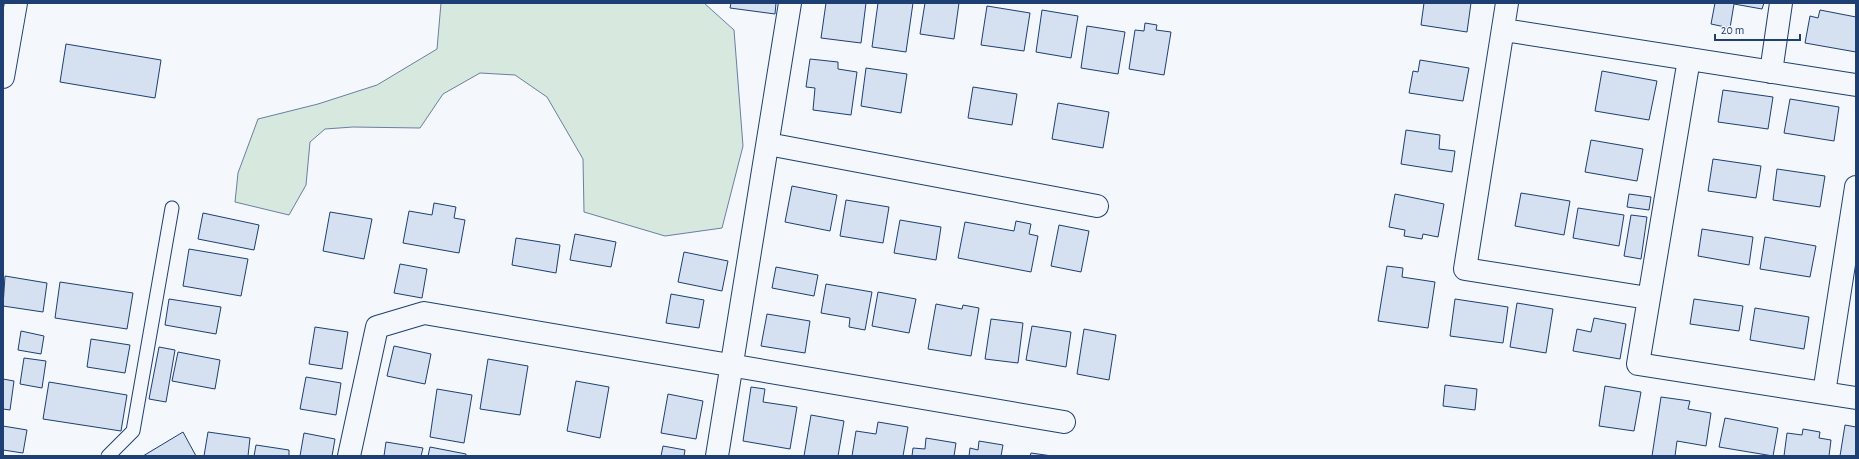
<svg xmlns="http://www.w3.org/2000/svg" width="1859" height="459" viewBox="0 0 1859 459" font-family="'Alegreya Sans',sans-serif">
<rect width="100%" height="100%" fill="#f4f7fb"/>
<path fill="#d7e8df" stroke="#687fa3" d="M 441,3 L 704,3 L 734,30 L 743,146 L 722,228 L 665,236 L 584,212 L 583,159 L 547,97 L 515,75 L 480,73 L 443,94 L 420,128 L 353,127 L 325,129 L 310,142 L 306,185 L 289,215 L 235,202 L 238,173 L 258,119 L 318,104 L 377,85 L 437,49 Z"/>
<path fill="#d5e0f0" stroke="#1d3f73" d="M 731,3 L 776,3 L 775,14 L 730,8 Z
M 826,3 L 866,3 L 861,43 L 821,38 Z
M 878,3 L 913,3 L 906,52 L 872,47 Z
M 925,3 L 959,3 L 954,39 L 920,34 Z
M 1424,3 L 1471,3 L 1467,32 L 1421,25 Z
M 1715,3 L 1764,3 L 1762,9 L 1734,4 L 1730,28 L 1711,24 Z
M 987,6 L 1030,13 L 1024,51 L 981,45 Z
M 1042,10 L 1078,16 L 1071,58 L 1036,52 Z
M 1820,10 L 1856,17 L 1856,52 L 1805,43 L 1810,16 L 1818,18 Z
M 1145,23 L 1157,25 L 1156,30 L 1171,32 L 1164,75 L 1129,69 L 1135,30 L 1144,31 Z
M 1087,26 L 1125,32 L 1118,74 L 1081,68 Z
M 66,44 L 161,60 L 155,98 L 60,82 Z
M 810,59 L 838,62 L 838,69 L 857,72 L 851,115 L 813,110 L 815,88 L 806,87 Z
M 1420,60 L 1469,68 L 1463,101 L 1409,93 L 1413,71 L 1418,72 Z
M 866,68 L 907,74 L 901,113 L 861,106 Z
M 1602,71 L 1657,81 L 1649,120 L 1595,111 Z
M 973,87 L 1017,94 L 1012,125 L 968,118 Z
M 1723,90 L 1773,97 L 1768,129 L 1718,122 Z
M 1790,99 L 1839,107 L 1834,141 L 1784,133 Z
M 1058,103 L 1109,112 L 1103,148 L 1052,139 Z
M 1406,130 L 1440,135 L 1439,149 L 1455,151 L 1452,172 L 1401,164 Z
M 1591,140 L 1643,149 L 1637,181 L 1585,172 Z
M 1713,159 L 1761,166 L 1756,198 L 1708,191 Z
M 1777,169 L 1825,176 L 1820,207 L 1773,200 Z
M 792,186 L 837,195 L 830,231 L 785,222 Z
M 1521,193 L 1570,201 L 1564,235 L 1515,226 Z
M 1395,194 L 1444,204 L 1438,237 L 1423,234 L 1422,239 L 1404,236 L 1405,230 L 1389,227 Z
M 1629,194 L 1651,197 L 1649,210 L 1627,207 Z
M 846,200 L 889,207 L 883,243 L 840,236 Z
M 434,203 L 456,207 L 454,218 L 465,220 L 459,253 L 403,243 L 409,211 L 432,215 Z
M 1578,208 L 1624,215 L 1619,246 L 1573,238 Z
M 330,212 L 372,219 L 364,259 L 323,251 Z
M 203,213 L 259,225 L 254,250 L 198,239 Z
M 1631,215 L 1647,217 L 1641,259 L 1624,256 Z
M 900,220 L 941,227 L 936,260 L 894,253 Z
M 1016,221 L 1031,224 L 1029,234 L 1038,236 L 1031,272 L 958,258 L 965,222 L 1014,231 Z
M 1059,225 L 1089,231 L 1081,272 L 1051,266 Z
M 1702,229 L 1753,237 L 1749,265 L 1698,256 Z
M 575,234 L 616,242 L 611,267 L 570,260 Z
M 1765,237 L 1816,246 L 1810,277 L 1760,269 Z
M 516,238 L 560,245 L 556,273 L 512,265 Z
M 189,249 L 248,259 L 241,296 L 183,286 Z
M 684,252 L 728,261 L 722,291 L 678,282 Z
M 400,264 L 427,269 L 422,298 L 394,293 Z
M 1387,266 L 1403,268 L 1402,277 L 1435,282 L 1428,328 L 1378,321 Z
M 776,267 L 818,275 L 814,296 L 772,288 Z
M 5,276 L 47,283 L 43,312 L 3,306 Z
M 60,282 L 133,293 L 127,329 L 55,318 Z
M 826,284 L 872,292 L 865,330 L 849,327 L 850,318 L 821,313 Z
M 878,292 L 916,299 L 909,333 L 872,326 Z
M 671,294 L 704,300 L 699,328 L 666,323 Z
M 169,299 L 221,307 L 216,334 L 165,325 Z
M 1455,299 L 1508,307 L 1503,343 L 1450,336 Z
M 1694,299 L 1743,306 L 1739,331 L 1690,324 Z
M 1517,303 L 1553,309 L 1546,353 L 1510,347 Z
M 936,304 L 962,309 L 963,305 L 979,308 L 971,356 L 928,349 Z
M 1755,308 L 1809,317 L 1804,349 L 1750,340 Z
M 767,314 L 810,321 L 805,353 L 761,346 Z
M 1594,318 L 1626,324 L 1620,359 L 1573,351 L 1577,329 L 1591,332 Z
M 991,319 L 1023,323 L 1018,363 L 985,359 Z
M 1032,326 L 1071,332 L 1066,367 L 1026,360 Z
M 315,327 L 348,332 L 342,369 L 309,364 Z
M 1084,329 L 1116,335 L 1109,380 L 1077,374 Z
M 21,331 L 44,336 L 41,354 L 18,350 Z
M 91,339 L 130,345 L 125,373 L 87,367 Z
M 394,346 L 431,354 L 425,384 L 387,376 Z
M 159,347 L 175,350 L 166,402 L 149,399 Z
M 178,352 L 220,360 L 215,389 L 172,381 Z
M 24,358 L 46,361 L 42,388 L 20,384 Z
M 488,359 L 528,366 L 520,415 L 480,409 Z
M 306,377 L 341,383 L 336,415 L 300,409 Z
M 3,379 L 14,381 L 10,410 L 3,409 Z
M 576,381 L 609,387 L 600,438 L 567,431 Z
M 49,382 L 127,395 L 121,431 L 43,419 Z
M 1445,385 L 1477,389 L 1475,410 L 1443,406 Z
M 1605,386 L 1641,392 L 1634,431 L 1599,426 Z
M 751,387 L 765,389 L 763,402 L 797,407 L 790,449 L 743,441 Z
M 437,389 L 472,395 L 464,443 L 430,437 Z
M 668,394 L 703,401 L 696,439 L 661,433 Z
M 1661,397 L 1690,401 L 1688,409 L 1711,413 L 1706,446 L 1677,441 L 1675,456 L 1652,456 Z
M 811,415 L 844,421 L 838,456 L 804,456 Z
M 1725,418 L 1778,428 L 1773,456 L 1719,447 Z
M 878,422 L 908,427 L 903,456 L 852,456 L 856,431 L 876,434 Z
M 1845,425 L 1856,427 L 1856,456 L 1840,456 Z
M 3,426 L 27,430 L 23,453 L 3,450 Z
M 1803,429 L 1820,432 L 1819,438 L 1831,440 L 1829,456 L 1784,456 L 1787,433 L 1802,435 Z
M 183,432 L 196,456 L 143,456 Z
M 208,432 L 250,438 L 248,456 L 204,456 Z
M 304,433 L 335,439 L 332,456 L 300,456 Z
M 926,438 L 956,443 L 954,456 L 912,456 L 913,448 L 925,449 Z
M 979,441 L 1003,445 L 1001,456 L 969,456 L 970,448 L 978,450 Z
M 386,442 L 423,448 L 421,456 L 384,456 Z
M 256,445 L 289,450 L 289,456 L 254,456 Z
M 663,446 L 685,450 L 684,456 L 661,456 Z
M 430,447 L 466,454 L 466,456 L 428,456 Z
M 1031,453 L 1052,456 L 1030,456 Z"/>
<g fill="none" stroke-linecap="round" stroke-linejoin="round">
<g stroke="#1d3f73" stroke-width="15">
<path id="service" d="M 108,456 L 133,431 L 172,208"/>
</g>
<g stroke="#1d3f73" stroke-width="24">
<path id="minor" d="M 1507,3 L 1465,269 L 1648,298
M 1504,30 L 1856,85
M 1689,59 L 1638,364 L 1856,398
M 1771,72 L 1781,3
M 3,77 L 16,3
M 768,144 L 1097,206
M 1824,393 L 1856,187
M 349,456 L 377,327 L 424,313 L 1064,422
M 717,456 L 790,3"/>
</g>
<use href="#service" stroke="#f4f7fb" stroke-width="13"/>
<use href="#minor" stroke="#f4f7fb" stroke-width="22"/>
</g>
<rect width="1859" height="459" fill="none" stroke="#1d3f73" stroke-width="8"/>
<path d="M1715 34v6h85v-6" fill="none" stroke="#1d3f73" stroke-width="2"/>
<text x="1721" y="34" font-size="12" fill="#1d3f73" stroke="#f4f7fb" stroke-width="3" paint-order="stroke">20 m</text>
</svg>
